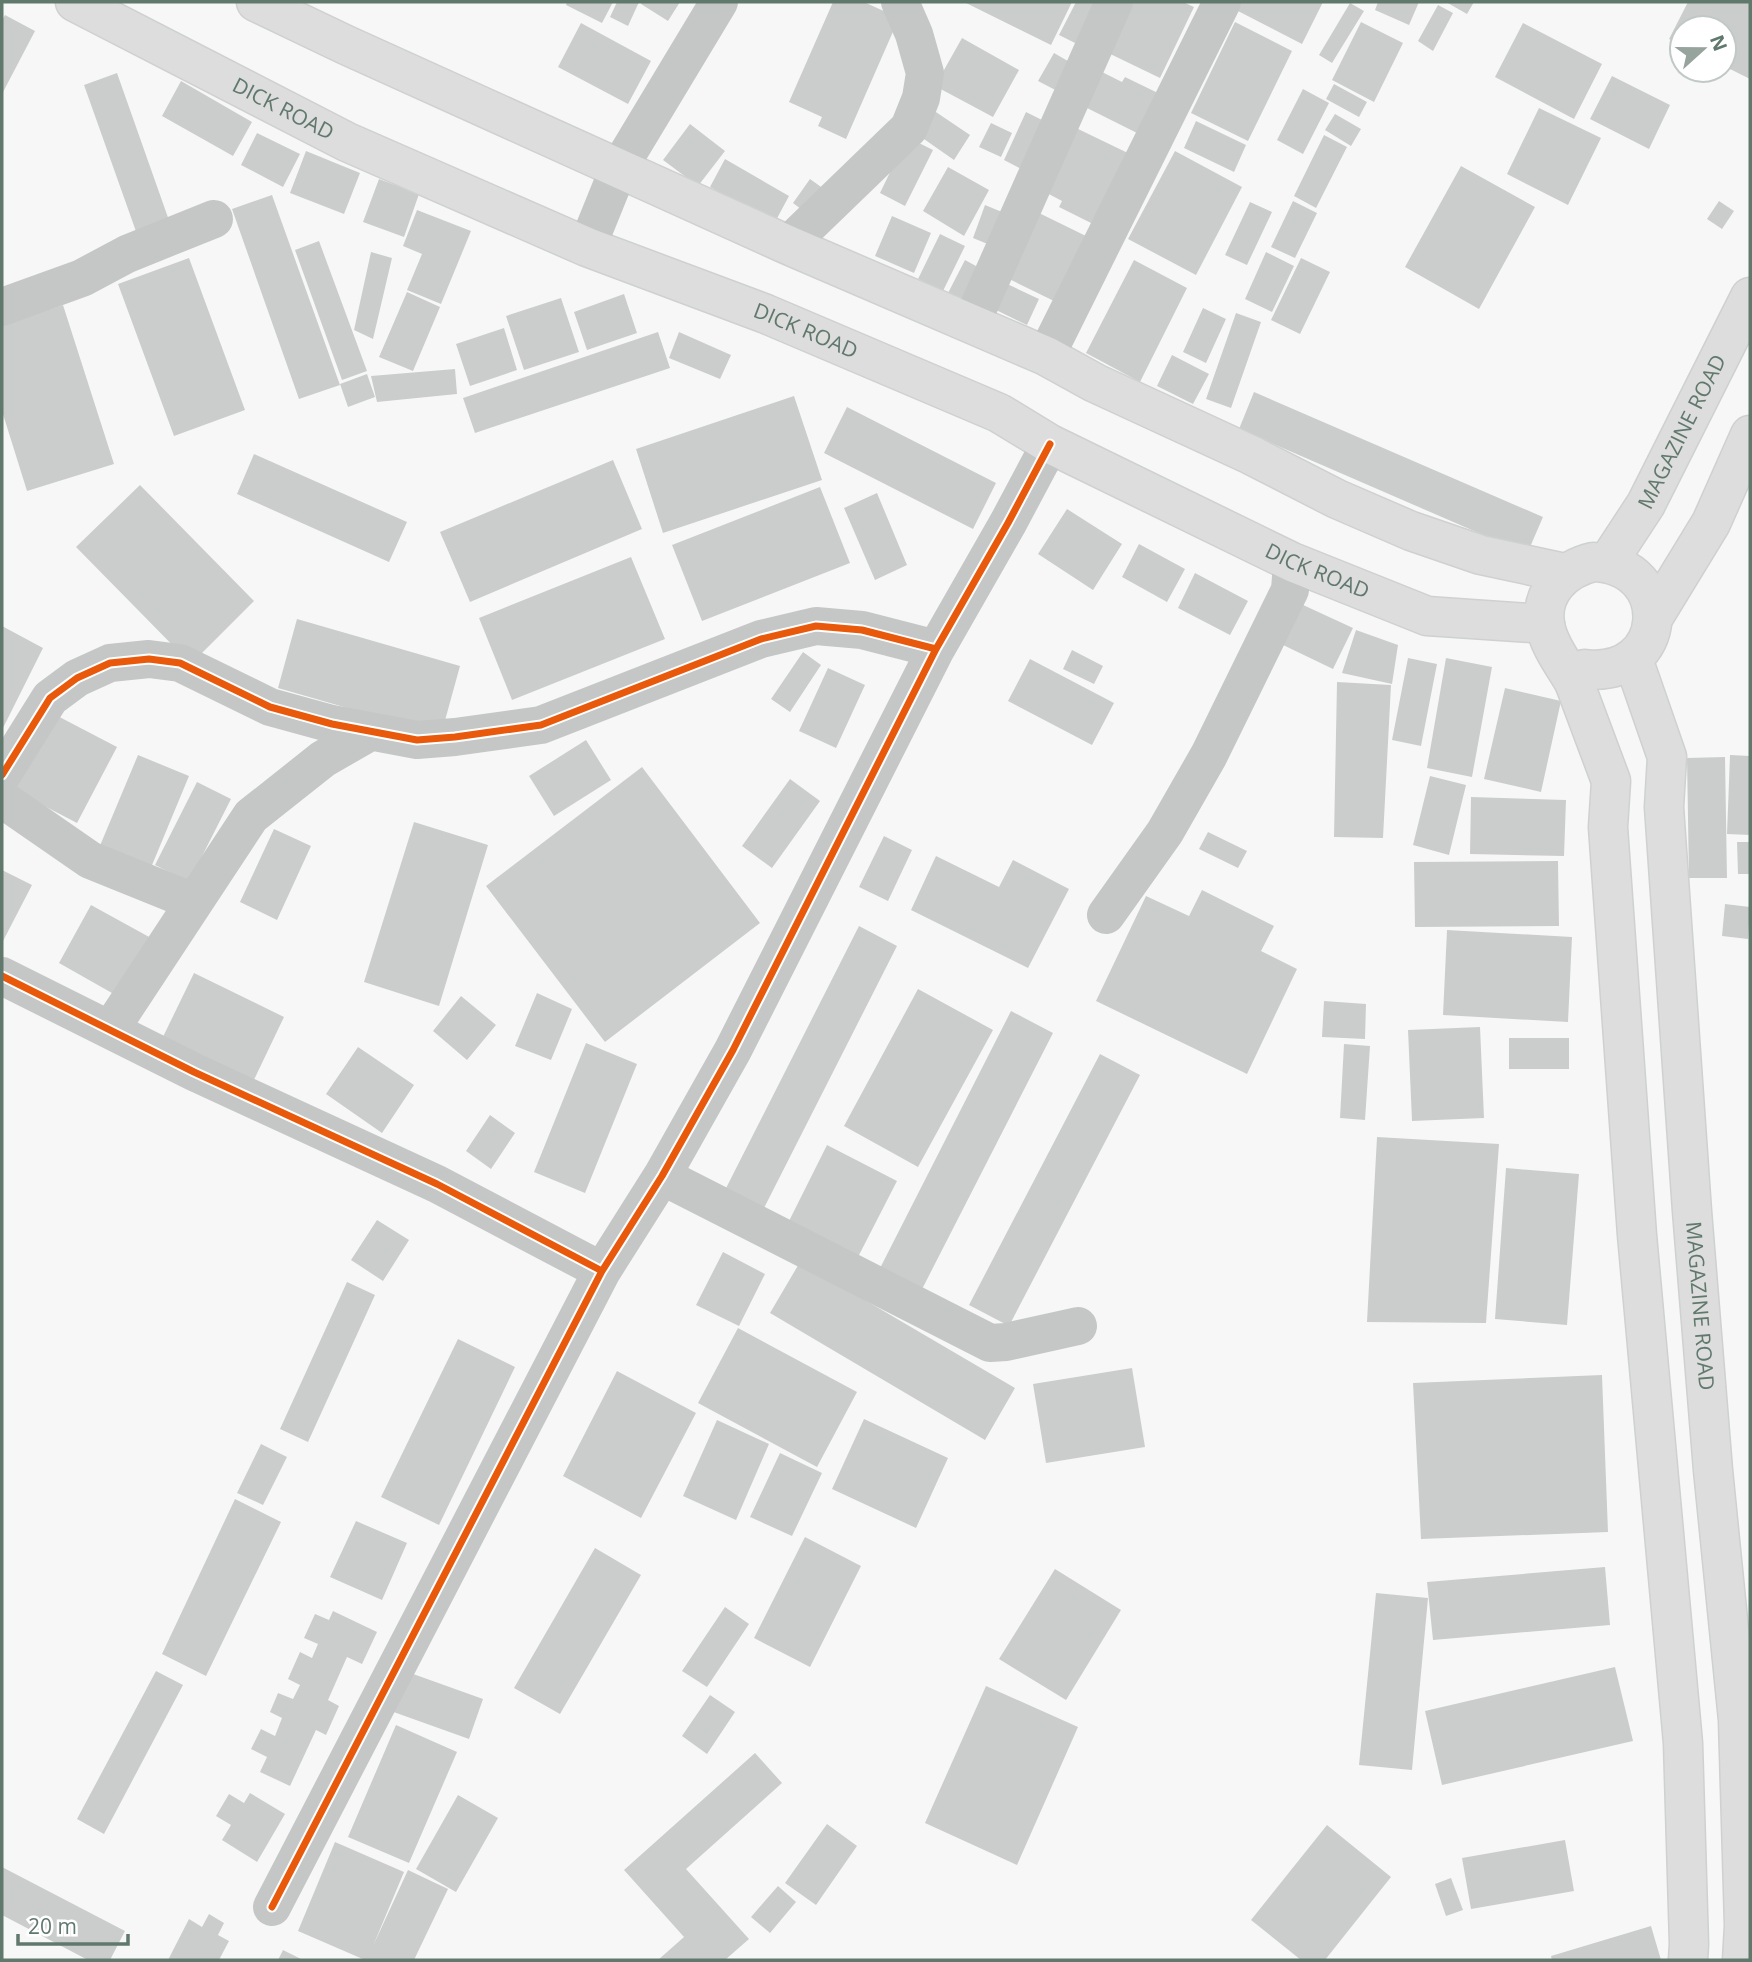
<svg xmlns="http://www.w3.org/2000/svg" width="1752" height="1962" viewBox="0 0 1752 1962" font-family="'Open Sans',sans-serif">
<rect width="100%" height="100%" fill="#f7f7f7"/>
<path fill="#cbcdcc" d="M 567,2 L 613,2 L 602,23 L 566,5 Z
M 617,2 L 639,2 L 628,26 L 610,17 Z
M 642,2 L 680,2 L 668,21 L 641,4 Z
M 833,2 L 864,2 L 899,18 L 846,139 L 818,126 L 822,117 L 789,102 Z
M 964,2 L 1072,2 L 1051,45 Z
M 1076,2 L 1105,2 L 1083,47 L 1059,35 Z
M 1125,2 L 1183,2 L 1194,7 L 1160,78 L 1102,50 Z
M 1240,2 L 1323,2 L 1302,44 L 1236,10 Z
M 1378,2 L 1419,2 L 1409,25 L 1375,10 Z
M 1446,2 L 1474,2 L 1467,14 Z
M 1688,2 L 1750,2 L 1750,79 L 1724,66 L 1724,28 L 1682,28 L 1682,45 L 1669,39 Z
M 1350,3 L 1364,11 L 1332,63 L 1319,55 Z
M 1438,5 L 1453,13 L 1433,51 L 1418,41 Z
M 5,15 L 35,31 L 2,94 L 2,20 Z
M 1235,22 L 1292,51 L 1248,141 L 1191,113 Z
M 1361,22 L 1403,43 L 1374,102 L 1332,80 Z
M 581,23 L 651,61 L 628,104 L 558,67 Z
M 1523,23 L 1602,64 L 1574,119 L 1495,77 Z
M 962,38 L 1019,70 L 993,117 L 935,86 Z
M 1054,53 L 1080,68 L 1065,95 L 1038,81 Z
M 1096,69 L 1122,82 L 1125,77 L 1160,94 L 1141,135 L 1079,104 Z
M 117,73 L 171,226 L 138,237 L 84,85 Z
M 1612,76 L 1670,105 L 1649,149 L 1590,119 Z
M 181,81 L 252,122 L 233,156 L 162,116 Z
M 1334,84 L 1367,102 L 1359,117 L 1326,99 Z
M 1303,89 L 1329,103 L 1303,154 L 1277,140 Z
M 927,106 L 970,135 L 954,160 L 911,130 Z
M 1539,108 L 1601,138 L 1568,205 L 1507,174 Z
M 1026,112 L 1048,123 L 1025,171 L 1004,160 Z
M 1335,114 L 1361,129 L 1351,146 L 1325,130 Z
M 1196,121 L 1246,145 L 1234,172 L 1184,148 Z
M 991,123 L 1012,133 L 1001,157 L 979,147 Z
M 690,124 L 725,151 L 698,186 L 663,160 Z
M 1074,127 L 1132,155 L 1097,226 L 1059,207 L 1062,201 L 1043,191 Z
M 257,133 L 300,154 L 283,187 L 241,165 Z
M 1324,135 L 1347,147 L 1316,208 L 1294,196 Z
M 907,137 L 933,150 L 905,206 L 880,193 Z
M 306,151 L 360,173 L 344,214 L 290,193 Z
M 1175,151 L 1242,187 L 1196,275 L 1128,239 Z
M 725,159 L 789,196 L 774,224 L 710,187 Z
M 1461,166 L 1535,207 L 1479,309 L 1405,267 Z
M 948,167 L 989,190 L 964,236 L 923,211 Z
M 379,179 L 419,194 L 404,237 L 363,222 Z
M 810,179 L 828,192 L 810,216 L 793,203 Z
M 272,195 L 340,385 L 299,399 L 232,209 Z
M 1293,201 L 1317,213 L 1295,258 L 1271,247 Z
M 1719,201 L 1734,211 L 1722,229 L 1707,219 Z
M 1250,202 L 1272,212 L 1247,265 L 1225,255 Z
M 985,205 L 1002,212 L 990,245 L 973,238 Z
M 417,210 L 471,231 L 441,304 L 407,290 L 422,254 L 403,246 Z
M 1037,212 L 1086,236 L 1054,301 L 1005,277 Z
M 892,216 L 931,233 L 914,273 L 875,256 Z
M 940,234 L 965,246 L 943,291 L 918,279 Z
M 319,241 L 367,371 L 342,380 L 295,250 Z
M 371,252 L 392,258 L 373,339 L 354,330 Z
M 1266,252 L 1294,266 L 1272,312 L 1245,299 Z
M 189,258 L 245,410 L 174,436 L 118,284 Z
M 1301,258 L 1330,272 L 1300,334 L 1271,320 Z
M 965,260 L 987,272 L 969,306 L 947,295 Z
M 1134,260 L 1187,288 L 1140,382 L 1086,353 Z
M 1005,283 L 1039,299 L 1027,325 L 992,308 Z
M 407,292 L 440,307 L 413,371 L 379,357 Z
M 624,294 L 637,333 L 587,350 L 574,312 Z
M 561,298 L 579,352 L 524,370 L 506,316 Z
M 63,305 L 114,464 L 27,491 L 2,411 L 2,325 Z
M 1203,308 L 1226,319 L 1206,363 L 1183,352 Z
M 1236,313 L 1261,322 L 1231,408 L 1206,399 Z
M 504,328 L 517,370 L 470,386 L 456,344 Z
M 658,332 L 670,368 L 475,433 L 463,398 Z
M 679,332 L 731,355 L 720,379 L 669,358 Z
M 1172,355 L 1209,374 L 1193,404 L 1157,386 Z
M 455,369 L 457,394 L 377,402 L 371,376 Z
M 367,374 L 375,397 L 348,407 L 340,384 Z
M 1254,392 L 1543,517 L 1527,554 L 1239,429 Z
M 794,396 L 822,480 L 663,533 L 636,449 Z
M 847,407 L 996,483 L 973,529 L 824,453 Z
M 254,454 L 407,522 L 389,562 L 237,494 Z
M 613,460 L 642,529 L 470,602 L 440,532 Z
M 140,485 L 254,601 L 191,664 L 76,547 Z
M 820,487 L 850,563 L 702,621 L 672,545 Z
M 877,493 L 907,565 L 875,580 L 844,508 Z
M 1067,509 L 1122,544 L 1093,590 L 1038,554 Z
M 1139,544 L 1185,569 L 1167,602 L 1122,577 Z
M 631,557 L 665,639 L 512,700 L 479,618 Z
M 1195,573 L 1248,601 L 1230,635 L 1178,608 Z
M 1301,604 L 1353,628 L 1333,669 L 1281,644 Z
M 297,619 L 460,666 L 441,735 L 278,688 Z
M 2,626 L 43,648 L 2,730 Z
M 1356,630 L 1398,645 L 1392,684 L 1342,673 Z
M 1072,650 L 1103,666 L 1094,684 L 1063,669 Z
M 803,652 L 821,665 L 790,712 L 771,699 Z
M 1408,658 L 1437,664 L 1421,746 L 1392,740 Z
M 1446,658 L 1492,667 L 1472,777 L 1427,768 Z
M 1030,659 L 1114,703 L 1092,745 L 1008,701 Z
M 828,668 L 865,685 L 836,748 L 799,731 Z
M 1337,682 L 1391,685 L 1383,838 L 1334,837 Z
M 1505,688 L 1561,701 L 1541,792 L 1484,779 Z
M 48,711 L 117,747 L 77,823 L 8,787 Z
M 586,740 L 611,780 L 554,816 L 529,776 Z
M 138,755 L 189,776 L 150,870 L 99,848 Z
M 1730,755 L 1750,756 L 1750,835 L 1727,834 Z
M 1725,757 L 1727,878 L 1689,878 L 1687,758 Z
M 642,767 L 760,923 L 605,1042 L 486,886 Z
M 1430,776 L 1466,785 L 1449,855 L 1413,845 Z
M 790,779 L 820,801 L 772,868 L 742,846 Z
M 197,782 L 231,799 L 189,882 L 155,865 Z
M 1471,797 L 1566,800 L 1564,856 L 1470,854 Z
M 414,822 L 488,845 L 439,1006 L 364,982 Z
M 274,829 L 311,846 L 277,920 L 240,902 Z
M 1208,832 L 1247,851 L 1238,868 L 1199,849 Z
M 884,836 L 912,850 L 888,901 L 859,887 Z
M 1737,842 L 1750,842 L 1750,874 L 1738,874 Z
M 936,856 L 999,887 L 1013,860 L 1069,889 L 1028,968 L 911,910 Z
M 1558,861 L 1559,926 L 1415,927 L 1414,862 Z
M 2,870 L 32,885 L 2,943 Z
M 1202,890 L 1274,926 L 1261,951 L 1297,969 L 1247,1074 L 1096,1001 L 1146,896 L 1189,916 Z
M 1725,904 L 1750,907 L 1748,939 L 1722,936 Z
M 91,905 L 151,938 L 119,997 L 59,963 Z
M 859,926 L 897,946 L 760,1216 L 722,1196 Z
M 1447,930 L 1572,937 L 1568,1022 L 1443,1015 Z
M 194,973 L 284,1017 L 250,1088 L 160,1043 Z
M 918,989 L 993,1030 L 918,1167 L 844,1126 Z
M 537,993 L 572,1009 L 551,1060 L 515,1046 Z
M 461,996 L 496,1025 L 467,1060 L 433,1031 Z
M 1324,1001 L 1366,1004 L 1365,1039 L 1322,1037 Z
M 1011,1011 L 1053,1033 L 917,1299 L 875,1278 Z
M 1480,1027 L 1484,1118 L 1412,1121 L 1408,1030 Z
M 1509,1038 L 1569,1038 L 1569,1069 L 1509,1069 Z
M 586,1043 L 637,1064 L 585,1193 L 534,1172 Z
M 1344,1044 L 1370,1046 L 1365,1120 L 1340,1118 Z
M 358,1047 L 414,1085 L 382,1133 L 326,1094 Z
M 1100,1054 L 1140,1075 L 1009,1326 L 969,1305 Z
M 490,1115 L 515,1133 L 491,1169 L 466,1151 Z
M 1377,1137 L 1499,1144 L 1486,1323 L 1367,1322 Z
M 827,1145 L 897,1181 L 858,1257 L 789,1221 Z
M 1506,1168 L 1579,1174 L 1567,1325 L 1495,1319 Z
M 377,1220 L 409,1240 L 383,1281 L 351,1260 Z
M 723,1252 L 765,1274 L 739,1326 L 696,1305 Z
M 800,1262 L 1015,1388 L 985,1440 L 770,1313 Z
M 347,1282 L 375,1295 L 308,1442 L 280,1429 Z
M 738,1328 L 857,1392 L 817,1467 L 698,1403 Z
M 458,1339 L 515,1367 L 439,1525 L 381,1497 Z
M 1132,1368 L 1145,1447 L 1046,1463 L 1033,1384 Z
M 617,1371 L 696,1413 L 641,1518 L 563,1476 Z
M 1602,1375 L 1608,1532 L 1421,1539 L 1413,1383 Z
M 864,1419 L 948,1458 L 916,1528 L 832,1489 Z
M 717,1420 L 769,1444 L 736,1520 L 683,1496 Z
M 261,1444 L 287,1457 L 263,1505 L 237,1493 Z
M 780,1453 L 822,1473 L 792,1536 L 750,1517 Z
M 235,1499 L 281,1522 L 206,1676 L 162,1654 Z
M 356,1521 L 407,1543 L 382,1600 L 330,1577 Z
M 805,1537 L 861,1566 L 810,1667 L 754,1638 Z
M 595,1548 L 641,1575 L 560,1714 L 514,1688 Z
M 1605,1567 L 1610,1625 L 1433,1640 L 1427,1582 Z
M 1055,1569 L 1121,1610 L 1066,1700 L 999,1659 Z
M 1376,1593 L 1428,1598 L 1412,1770 L 1359,1765 Z
M 725,1607 L 749,1624 L 707,1687 L 682,1671 Z
M 333,1611 L 377,1632 L 362,1664 L 347,1657 L 328,1700 L 339,1706 L 326,1735 L 316,1730 L 290,1786 L 260,1772 L 267,1757 L 251,1749 L 261,1729 L 275,1736 L 282,1718 L 270,1712 L 278,1693 L 293,1699 L 300,1685 L 288,1679 L 300,1652 L 312,1658 L 318,1644 L 304,1638 L 315,1614 L 329,1620 Z
M 1615,1667 L 1633,1741 L 1442,1785 L 1425,1711 Z
M 402,1670 L 483,1699 L 469,1739 L 388,1710 Z
M 156,1671 L 183,1685 L 104,1834 L 77,1819 Z
M 986,1686 L 1078,1727 L 1017,1865 L 925,1823 Z
M 710,1695 L 735,1712 L 707,1754 L 682,1736 Z
M 396,1725 L 457,1752 L 409,1863 L 348,1837 Z
M 755,1753 L 782,1783 L 686,1869 L 749,1939 L 725,1960 L 658,1960 L 684,1937 L 624,1870 Z
M 250,1793 L 285,1814 L 257,1862 L 222,1840 L 231,1825 L 216,1816 L 229,1794 L 244,1803 Z
M 458,1795 L 498,1818 L 456,1892 L 416,1869 Z
M 827,1824 L 857,1846 L 816,1905 L 785,1883 Z
M 1327,1825 L 1391,1877 L 1325,1960 L 1301,1960 L 1251,1920 Z
M 1565,1840 L 1574,1891 L 1471,1909 L 1462,1858 Z
M 335,1842 L 404,1872 L 373,1946 L 408,1870 L 448,1889 L 414,1960 L 365,1960 L 298,1931 Z
M 2,1867 L 125,1931 L 110,1960 L 88,1960 L 2,1915 Z
M 1451,1878 L 1463,1910 L 1446,1916 L 1435,1884 Z
M 778,1886 L 796,1902 L 770,1933 L 751,1917 Z
M 209,1914 L 224,1923 L 218,1935 L 229,1941 L 219,1960 L 168,1960 L 189,1919 L 202,1927 Z
M 1651,1926 L 1661,1960 L 1552,1960 L 1551,1956 Z
M 283,1950 L 303,1960 L 278,1960 Z"/>
<g fill="none" stroke-linecap="round" stroke-linejoin="round">
<g stroke="#cfd1d0" stroke-width="41">
<g id="major">
<path id="s1" d="M 75,2 L 347,142 L 587,247 L 766,314 L 999,413 L 1050,444 L 1292,562 L 1427,616 L 1545,624"/>
<path d="M 256,2 L 346,45 L 788,245 L 1046,356 L 1095,383 L 1251,455 L 1337,499 L 1411,531 L 1481,555 L 1565,573"/>
<path d="M 1593,562 C 1677,565 1670,679 1585,669 L 1574,682 C 1564,665 1548,644 1545,624 C 1540,592 1564,569 1593,562 Z"/>
<path id="s2" d="M 1608,562 L 1646,504 L 1750,297"/>
<path d="M 1653,618 L 1711,523 L 1750,435"/>
<path id="s3" d="M 1633,659 L 1667,757 L 1664,807 L 1692,1211 L 1713,1470 L 1738,1720 L 1744,1926 L 1742,1960"/>
<path d="M 1574,682 L 1611,781 L 1608,827 L 1637,1235 L 1683,1743 L 1689,1944 L 1688,1960"/>
</g>
</g>
<path stroke="#c5c7c6" stroke-width="38" d="M 788,245 L 909,128 L 921,98 L 925,73 L 914,34 L 900,2
M 587,247 L 619,168 L 719,2
M 2,307 L 82,278 L 127,254 L 214,219
M 971,324 L 1114,2
M 1046,356 L 1222,2
M 2,775 L 50,698 L 77,678 L 110,663 L 149,659 L 180,663 L 270,707 L 332,724 L 417,740 L 455,737 L 541,725 L 761,639 L 816,626 L 862,630 L 936,649
M 2,799 L 90,860 L 194,902
M 1106,915 L 1165,832 L 1209,755 L 1290,590 L 1292,562
M 2,976 L 194,1072 L 437,1184 L 602,1271
M 110,1030 L 251,816 L 323,759 L 370,732
M 662,1176 L 990,1343 L 1006,1342 L 1078,1326
M 272,1907 L 602,1271 L 662,1176 L 733,1050 L 936,649 L 1008,523 L 1050,444"/>
<use href="#major" stroke="#dcdddc" stroke-width="38"/>
<g stroke="#fff" stroke-width="11">
<path id="cycleway" d="M 2,775 L 50,698 L 77,678 L 110,663 L 149,659 L 180,663 L 270,707 L 332,724 L 417,740 L 455,737 L 541,725 L 761,639 L 816,626 L 862,630 L 936,649
M 2,976 L 194,1072 L 437,1184 L 602,1271
M 272,1907 L 602,1271 L 662,1176 L 733,1050 L 936,649 L 1008,523 L 1050,444"/>
</g>
<use href="#cycleway" stroke="#e8590c" stroke-width="7"/>
</g>
<g text-anchor="middle" stroke-width="7" stroke-linejoin="round" paint-order="stroke">
<g font-size="21" fill="#61786d" stroke="#fff">
<text dy="7" stroke="none"><textPath href="#s1" startOffset="234">DICK ROAD</textPath></text>
<text dy="7" stroke="none"><textPath href="#s1" startOffset="802">DICK ROAD</textPath></text>
<text dy="7" stroke="none"><textPath href="#s2" startOffset="150">MAGAZINE ROAD</textPath></text>
<text dy="7" stroke="none"><textPath href="#s1" startOffset="1368">DICK ROAD</textPath></text>
<text dy="7" stroke="none"><textPath href="#s3" startOffset="654">MAGAZINE ROAD</textPath></text>
</g>
</g>
<rect width="1752" height="1962" fill="none" stroke="#61786d" stroke-width="7"/>
<g transform="translate(1703 49) rotate(69)"><circle r="33" fill="#ffffff" stroke="#c0c9c5" stroke-width="2"/>
<path d="M0-5L12 26L0 18L-12 26Z" fill="#96a49d"/>
<text y="-10" font-size="19" font-weight="bold" text-anchor="middle" fill="#61786d">N</text>
</g>
<path d="M18 1934v10h110v-10" fill="none" stroke="#61786d" stroke-width="3.5"/>
<text x="28" y="1934" font-size="21" fill="#61786d" stroke="#ffffff" stroke-width="5" paint-order="stroke">20 m</text>
</svg>
